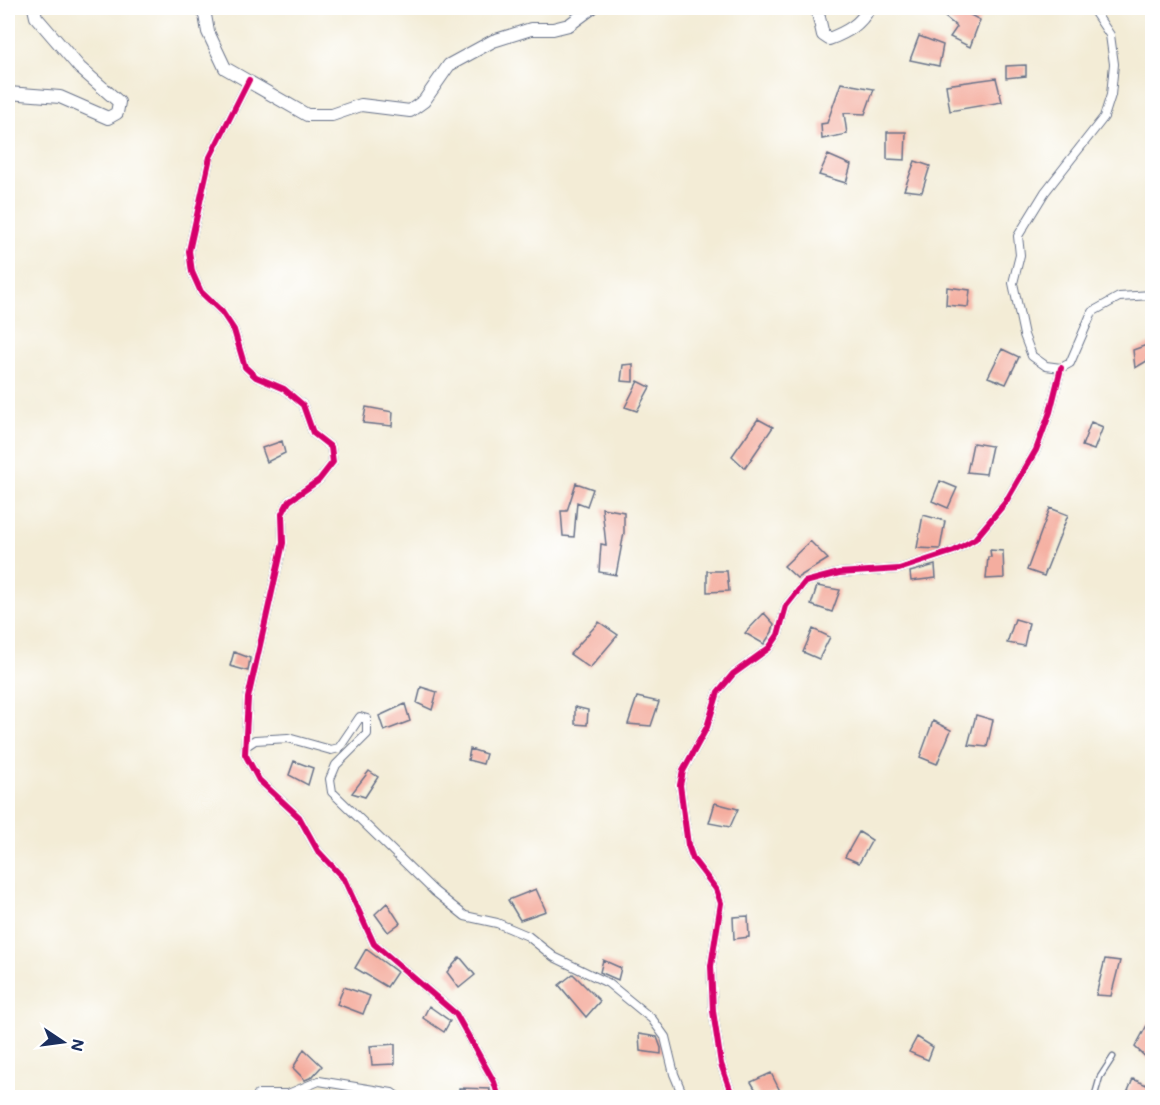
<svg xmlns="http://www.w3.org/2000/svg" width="1160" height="1105" viewBox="0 0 1160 1105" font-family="Mali,sans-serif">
<rect width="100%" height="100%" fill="#fff"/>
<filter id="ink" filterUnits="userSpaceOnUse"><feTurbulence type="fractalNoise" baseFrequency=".0167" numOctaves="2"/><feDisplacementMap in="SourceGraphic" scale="12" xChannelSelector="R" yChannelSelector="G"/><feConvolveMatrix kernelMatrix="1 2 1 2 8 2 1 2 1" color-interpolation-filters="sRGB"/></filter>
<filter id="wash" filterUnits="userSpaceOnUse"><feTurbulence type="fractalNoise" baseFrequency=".008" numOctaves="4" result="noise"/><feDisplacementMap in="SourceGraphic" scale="24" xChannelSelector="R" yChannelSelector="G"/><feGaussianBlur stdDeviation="1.35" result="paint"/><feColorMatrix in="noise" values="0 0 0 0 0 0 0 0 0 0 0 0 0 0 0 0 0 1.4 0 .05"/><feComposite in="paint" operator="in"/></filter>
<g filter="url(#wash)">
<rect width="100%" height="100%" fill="#f3ecd6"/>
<g id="blocks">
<path fill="#f4ad9f" d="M 934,8 L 966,8 L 963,11 L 980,20 L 970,47 L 950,37 L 957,27 Z
M 919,36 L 943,45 L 939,66 L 910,60 Z
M 1026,65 L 1026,76 L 1006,78 L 1006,66 Z
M 996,78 L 1002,102 L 950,111 L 946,85 Z
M 841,83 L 874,89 L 865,114 L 844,113 L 847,134 L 822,139 L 821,124 L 827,123 Z
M 887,132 L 906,132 L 905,160 L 887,159 Z
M 828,155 L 851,165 L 846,183 L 819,175 Z
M 915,161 L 930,166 L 922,192 L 904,190 Z
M 947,287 L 970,290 L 968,307 L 946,305 Z
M 1152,343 L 1152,358 L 1135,368 L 1133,350 Z
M 1002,349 L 1019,357 L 1006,384 L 988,377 Z
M 633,364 L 633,382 L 621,381 L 623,365 Z
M 638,381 L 650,387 L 637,411 L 625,407 Z
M 366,407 L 393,412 L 392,426 L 363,423 Z
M 758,419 L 773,427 L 745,468 L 732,456 Z
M 1091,422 L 1103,427 L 1094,450 L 1082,446 Z
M 282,441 L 285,453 L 267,462 L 262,448 Z
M 973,443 L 992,446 L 986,474 L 967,472 Z
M 940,481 L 957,488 L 948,508 L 932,501 Z
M 576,483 L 593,489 L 587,506 L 577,502 L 574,537 L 563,536 L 561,511 L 567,511 Z
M 602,508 L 624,512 L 624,533 L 616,575 L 599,572 L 601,544 L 606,545 Z
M 1050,508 L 1068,515 L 1044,576 L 1027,570 Z
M 923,515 L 945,521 L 940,549 L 917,548 Z
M 810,541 L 828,559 L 797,578 L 784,566 Z
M 990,550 L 1003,551 L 1004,578 L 986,579 L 988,557 L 991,557 Z
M 935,565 L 936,578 L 911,581 L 910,572 Z
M 707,571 L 727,571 L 729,591 L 707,592 Z
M 817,586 L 840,590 L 832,612 L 811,605 Z
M 764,613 L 774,624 L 772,632 L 764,644 L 745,633 Z
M 1015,619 L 1029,623 L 1024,646 L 1007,643 Z
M 599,622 L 618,635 L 590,668 L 570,654 Z
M 813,629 L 830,637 L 819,659 L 803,652 Z
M 234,652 L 250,658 L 248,671 L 230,666 Z
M 421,687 L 437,692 L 432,710 L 417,703 Z
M 637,697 L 659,702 L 651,726 L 628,724 Z
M 405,704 L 410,721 L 384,731 L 379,716 Z
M 575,707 L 588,710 L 587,725 L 575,724 Z
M 976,715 L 993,720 L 987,747 L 968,745 Z
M 933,721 L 951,730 L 937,764 L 920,757 Z
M 470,749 L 486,754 L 483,764 L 468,760 Z
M 294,761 L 313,768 L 308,785 L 289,775 Z
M 369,771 L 378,777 L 365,797 L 352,793 Z
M 715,803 L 738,809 L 730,827 L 709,823 Z
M 859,832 L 872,840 L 859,863 L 845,857 Z
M 536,889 L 546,911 L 520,920 L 508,900 Z
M 387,903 L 400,923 L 388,932 L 375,914 Z
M 748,916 L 749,937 L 734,939 L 733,917 Z
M 366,949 L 397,972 L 387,987 L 355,968 Z
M 460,957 L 475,975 L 459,988 L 447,972 Z
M 1105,959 L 1120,961 L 1111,996 L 1096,995 Z
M 603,960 L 621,968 L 618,980 L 600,972 Z
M 573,974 L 600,1001 L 586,1017 L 559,985 Z
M 344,987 L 370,996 L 363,1014 L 337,1004 Z
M 429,1006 L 450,1021 L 444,1032 L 423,1018 Z
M 1152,1016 L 1152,1063 L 1135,1047 Z
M 639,1034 L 657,1037 L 661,1048 L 661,1054 L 640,1051 Z
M 917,1037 L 933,1047 L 928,1060 L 909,1052 Z
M 395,1044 L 395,1064 L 372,1065 L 370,1046 Z
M 304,1049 L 322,1066 L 312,1077 L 305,1080 L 293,1068 Z
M 771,1073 L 780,1091 L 760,1097 L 751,1082 Z
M 1133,1079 L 1151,1087 L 1145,1098 L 1125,1098 Z
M 459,1088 L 490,1089 L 489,1098 L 459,1098 Z"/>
</g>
</g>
<g filter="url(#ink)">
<use href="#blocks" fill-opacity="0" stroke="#677188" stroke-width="1.5"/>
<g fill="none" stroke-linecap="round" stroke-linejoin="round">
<g stroke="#677188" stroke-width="7">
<path id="lane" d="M 1094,1098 L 1100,1077 L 1113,1057"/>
</g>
<g stroke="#677188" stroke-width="10">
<path id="street" d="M 1092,8 L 1110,35 L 1114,64 L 1111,95 L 1104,117 L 1045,192 L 1018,236 L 1020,255 L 1013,283 L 1024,335 L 1032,356 L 1046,366 L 1061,368 L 1070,363 L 1092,312 L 1119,297 L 1152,295
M 249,80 L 210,157 L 189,251 L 192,272 L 201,292 L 222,312 L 234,330 L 245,367 L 256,377 L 284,389 L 303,405 L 313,433 L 331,447 L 333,462 L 319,480 L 289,501 L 282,514 L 283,543 L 248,698 L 245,754 L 259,780 L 299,817 L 318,851 L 344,879 L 374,944 L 456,1014 L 494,1082 L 499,1098
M 246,746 L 255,740 L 288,738 L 331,750 L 339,748 L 360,717 L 367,719 L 367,734 L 336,765 L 330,779 L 332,792 L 434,891 L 465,916 L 497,923 L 528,936 L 554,957 L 608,983 L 652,1019 L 665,1037 L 674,1074 L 684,1098
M 258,1094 L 288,1094 L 319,1081 L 392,1093 L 399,1098
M 733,1098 L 721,1064 L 713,1011 L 711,966 L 721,903 L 716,889 L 693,859 L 688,845 L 680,785 L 683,771 L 707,727 L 718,692 L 733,674 L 769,648 L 778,635 L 786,606 L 805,582 L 839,573 L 899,569 L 954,551 L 975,539 L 1005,503 L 1036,450 L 1050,412 L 1061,368"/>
</g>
<g stroke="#677188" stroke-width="14">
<path id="secondary" d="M 199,8 L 205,15 L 208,32 L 225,68 L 307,115 L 332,115 L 361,105 L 410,111 L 424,101 L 449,65 L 493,41 L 531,29 L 553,29 L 569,25 L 592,8
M 820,8 L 818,13 L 823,35 L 829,39 C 847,32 860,25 869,8
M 8,93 L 60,97 L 108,118 L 117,113 L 119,102 L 80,68 L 36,17 L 34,8"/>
</g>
<use href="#lane" stroke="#fff" stroke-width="4.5"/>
<use href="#street" stroke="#fff" stroke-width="8"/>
<use href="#secondary" stroke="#fff" stroke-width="12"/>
<g stroke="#fff" stroke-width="10">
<path id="cycleway" d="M 249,80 L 210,157 L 189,251 L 192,272 L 201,292 L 222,312 L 234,330 L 245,367 L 256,377 L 284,389 L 303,405 L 313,433 L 331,447 L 333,462 L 319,480 L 289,501 L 282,514 L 283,543 L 248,698 L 245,754 L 259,780 L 299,817 L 318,851 L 344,879 L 374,944 L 456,1014 L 494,1082 L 499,1098
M 733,1098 L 721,1064 L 713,1011 L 711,966 L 721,903 L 716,889 L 693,859 L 688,845 L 680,785 L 683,771 L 707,727 L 718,692 L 733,674 L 769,648 L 778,635 L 786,606 L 805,582 L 839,573 L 899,569 L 954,551 L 975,539 L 1005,503 L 1036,450 L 1050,412 L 1061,368"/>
</g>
<use href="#cycleway" stroke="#d6006c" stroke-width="6"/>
</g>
</g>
<rect width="1160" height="1105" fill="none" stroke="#fff" stroke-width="30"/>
<g transform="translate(63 1042) rotate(103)" stroke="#ffffff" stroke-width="4.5" paint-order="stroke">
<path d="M0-4.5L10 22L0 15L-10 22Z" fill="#1b2f5e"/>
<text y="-9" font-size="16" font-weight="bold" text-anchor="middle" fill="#1b2f5e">N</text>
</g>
</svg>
